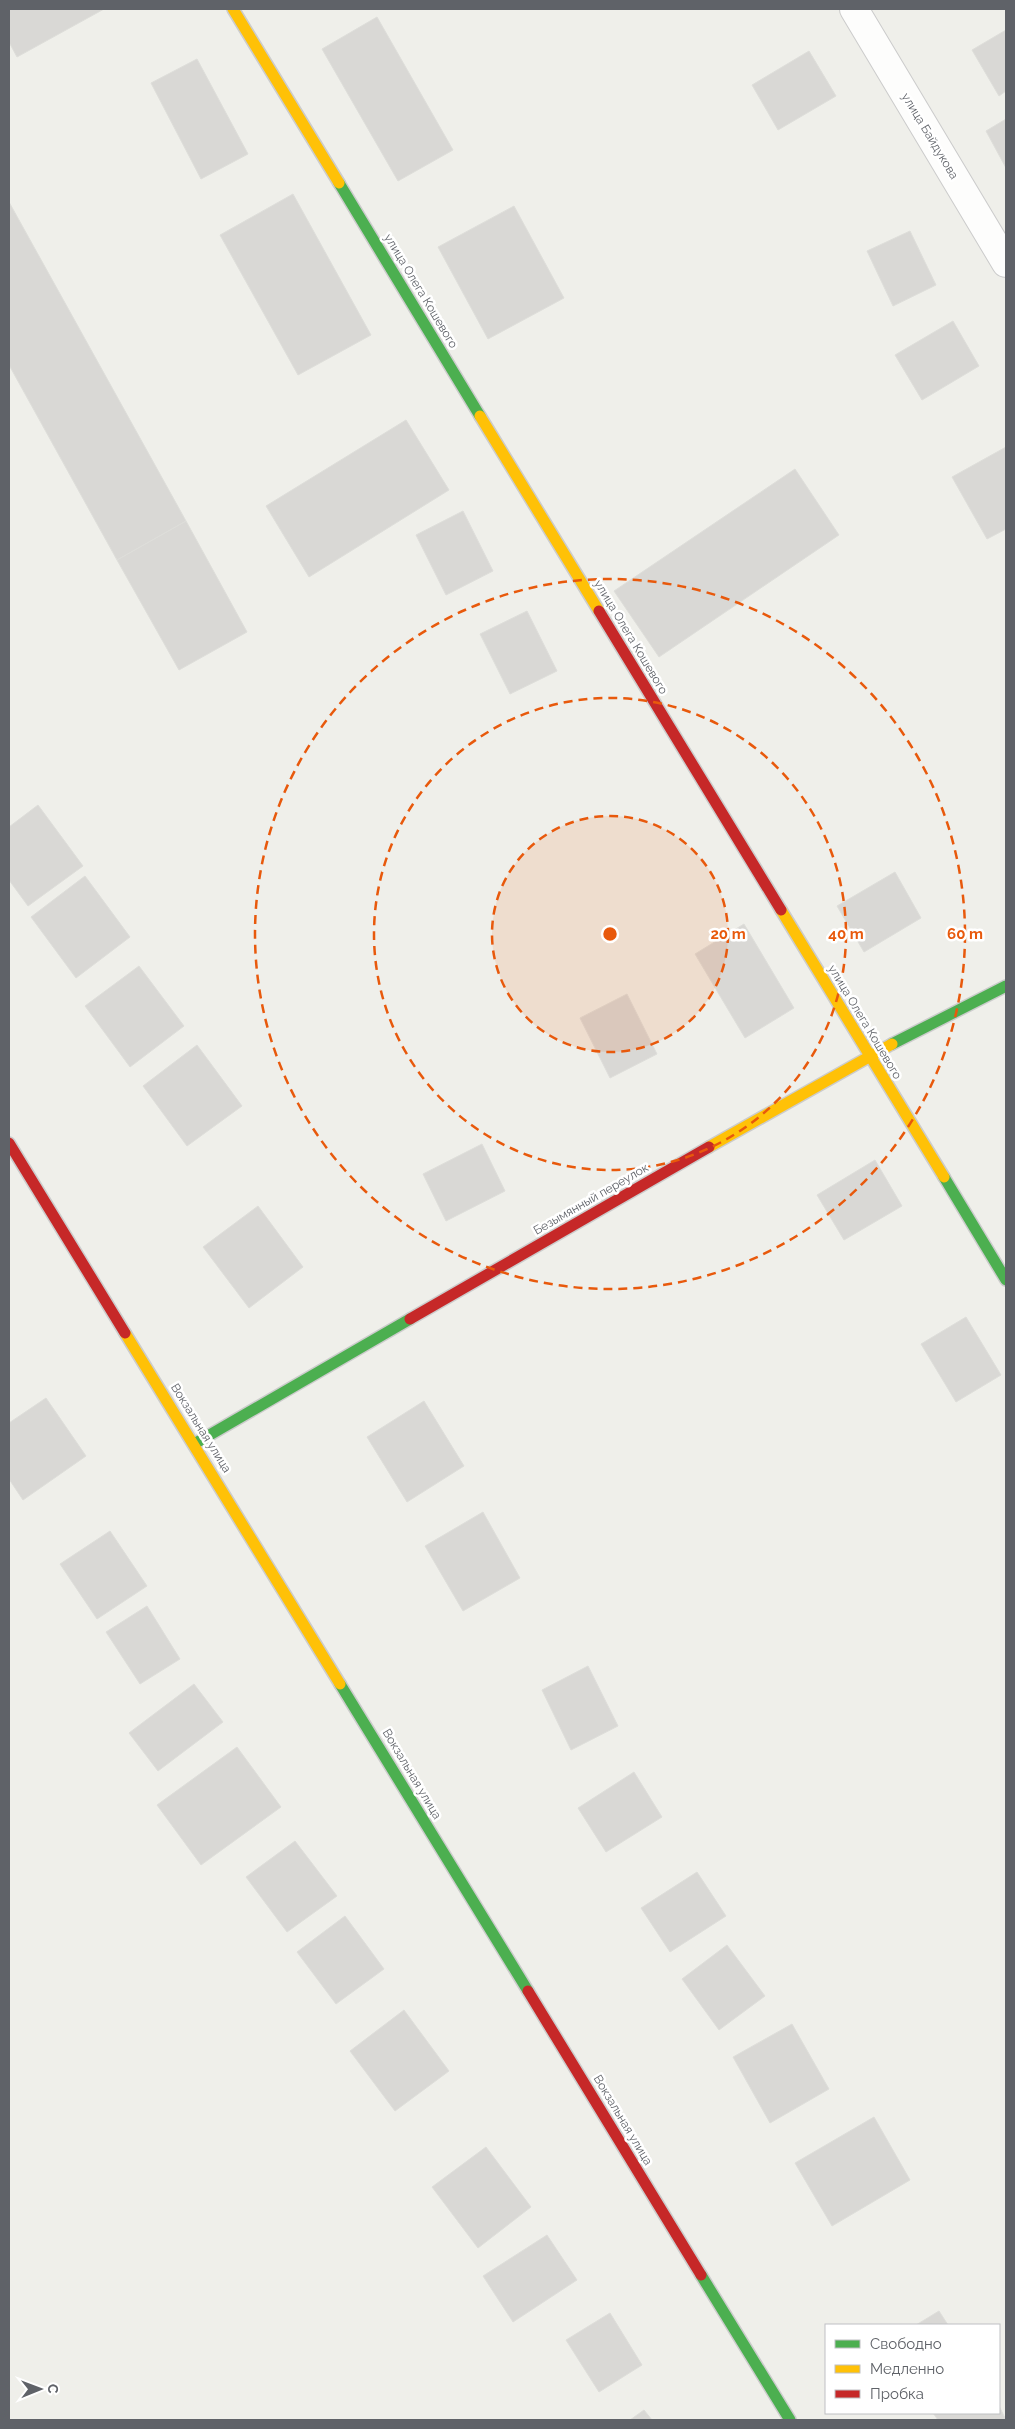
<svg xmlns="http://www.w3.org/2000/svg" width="1015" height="2429" viewBox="0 0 1015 2429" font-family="Raleway,sans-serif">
<rect width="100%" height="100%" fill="#efefea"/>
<path fill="#d9d8d5" stroke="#dededa" d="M 9,9 L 104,9 L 17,57 L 9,42 Z
M 377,17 L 453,150 L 398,181 L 322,49 Z
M 1006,30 L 1006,91 L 999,96 L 972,50 Z
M 809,51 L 836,96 L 778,130 L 752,85 Z
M 197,59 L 248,154 L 201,179 L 151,83 Z
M 1006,119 L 1006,168 L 986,131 Z
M 293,194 L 371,335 L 298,375 L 220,235 Z
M 9,202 L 186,521 L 117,560 L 9,365 Z
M 514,206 L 564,298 L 488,339 L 438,247 Z
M 910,231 L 936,285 L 893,306 L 867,251 Z
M 953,321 L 979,366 L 922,400 L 895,355 Z
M 406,420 L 449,490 L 309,577 L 266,506 Z
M 1006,447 L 1006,529 L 987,539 L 952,477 Z
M 795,469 L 839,535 L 659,657 L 614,591 Z
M 463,511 L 493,571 L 446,595 L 416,535 Z
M 186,521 L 247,632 L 179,670 L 117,560 Z
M 527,611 L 557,671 L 510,694 L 480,634 Z
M 38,805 L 83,866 L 28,906 L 9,880 L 9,827 Z
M 895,872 L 921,918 L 864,952 L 837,906 Z
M 85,876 L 130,937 L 76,978 L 31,917 Z
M 744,924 L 794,1008 L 745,1038 L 695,954 Z
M 139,966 L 184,1026 L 130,1067 L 85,1006 Z
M 627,994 L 657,1054 L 610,1078 L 580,1018 Z
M 197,1045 L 242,1106 L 187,1146 L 143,1086 Z
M 482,1144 L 505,1191 L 446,1221 L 423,1174 Z
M 875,1160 L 902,1206 L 844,1240 L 817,1195 Z
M 258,1206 L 303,1267 L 249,1308 L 203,1247 Z
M 966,1317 L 1001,1375 L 956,1402 L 921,1344 Z
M 46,1398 L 86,1456 L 23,1500 L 9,1479 L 9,1423 Z
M 424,1401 L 464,1466 L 407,1502 L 367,1437 Z
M 483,1512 L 520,1578 L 463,1611 L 425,1546 Z
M 110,1531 L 147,1586 L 97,1619 L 60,1564 Z
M 147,1606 L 180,1659 L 140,1684 L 106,1632 Z
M 588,1666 L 618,1726 L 571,1750 L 542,1690 Z
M 194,1684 L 223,1722 L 158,1771 L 129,1733 Z
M 237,1747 L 281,1807 L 201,1865 L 157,1805 Z
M 634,1772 L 662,1817 L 606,1852 L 578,1808 Z
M 295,1841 L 337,1896 L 287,1932 L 246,1877 Z
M 697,1872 L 726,1916 L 670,1952 L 641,1908 Z
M 345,1916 L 384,1969 L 336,2004 L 297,1952 Z
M 727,1945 L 765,1996 L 719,2030 L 682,1979 Z
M 404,2010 L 449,2071 L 395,2111 L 350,2051 Z
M 792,2024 L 829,2089 L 770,2123 L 733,2057 Z
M 874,2117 L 910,2180 L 832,2226 L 795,2163 Z
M 486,2147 L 531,2207 L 478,2248 L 432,2187 Z
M 547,2235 L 577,2280 L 513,2322 L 483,2276 Z
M 939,2311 L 948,2325 L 916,2325 Z
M 610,2313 L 642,2365 L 599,2392 L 566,2340 Z
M 999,2406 L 1006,2420 L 938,2420 L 933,2413 L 999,2413 Z
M 644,2410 L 652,2420 L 630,2420 Z"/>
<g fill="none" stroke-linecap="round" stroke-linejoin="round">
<g stroke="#cbcbcb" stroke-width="30">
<path id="street" d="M 854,9 L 1006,263"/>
</g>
<g stroke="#ccc" stroke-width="14">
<path id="fast" d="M 339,183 L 480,416
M 892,1044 L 1006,986
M 944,1177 L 1006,1280
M 194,1444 L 410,1319
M 340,1684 L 528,1991
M 701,2275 L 790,2420"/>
</g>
<g stroke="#ccc" stroke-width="14">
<path id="slow" d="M 233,9 L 339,183
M 480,416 L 599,611
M 781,910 L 944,1177
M 709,1147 L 892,1044
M 125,1333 L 340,1684"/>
</g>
<g stroke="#ccc" stroke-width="14">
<path id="jam" d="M 599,611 L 781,910
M 9,1143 L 125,1333
M 410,1319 L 709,1147
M 528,1991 L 701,2275"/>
</g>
<use href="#street" stroke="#fdfdfc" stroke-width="28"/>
<use href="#fast" stroke="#4caf50" stroke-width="11"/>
<use href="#slow" stroke="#ffc107" stroke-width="11"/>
<use href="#jam" stroke="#c62828" stroke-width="11"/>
</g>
<circle cx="610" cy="934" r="118" fill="#e8590c" fill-opacity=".12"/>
<g fill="none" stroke="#e8590c" stroke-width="2.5" stroke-dasharray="9 6">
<circle cx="610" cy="934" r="118"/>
<circle cx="610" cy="934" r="236"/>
<circle cx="610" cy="934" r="355"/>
</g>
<g text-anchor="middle" stroke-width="5" stroke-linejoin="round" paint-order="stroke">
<g font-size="12" fill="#5f6268" stroke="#fff">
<text transform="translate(930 136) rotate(59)" y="4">улица Байдукова</text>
<text transform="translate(421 291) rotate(59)" y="4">улица Олега Кошевого</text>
<text transform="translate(631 637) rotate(59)" y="4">улица Олега Кошевого</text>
<text transform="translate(865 1022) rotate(59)" y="4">улица Олега Кошевого</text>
<text transform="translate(591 1199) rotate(-30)" y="4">Безымянный переулок</text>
<text transform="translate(201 1428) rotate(58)" y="4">Вокзальная улица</text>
<text transform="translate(412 1774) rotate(59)" y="4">Вокзальная улица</text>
<text transform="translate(623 2120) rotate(59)" y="4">Вокзальная улица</text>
</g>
</g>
<circle cx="610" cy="934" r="8" fill="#e8590c" stroke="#fff" stroke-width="2.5"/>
<g font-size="15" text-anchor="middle" font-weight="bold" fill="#e8590c" stroke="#fff" stroke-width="5" stroke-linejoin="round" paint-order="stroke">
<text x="728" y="939">20 m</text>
<text x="846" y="939">40 m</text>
<text x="965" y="939">60 m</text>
</g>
<rect width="1015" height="2429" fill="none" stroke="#5f6268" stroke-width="20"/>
<rect x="825" y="2324" width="175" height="90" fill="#ffffff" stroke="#bfc0c3"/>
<rect x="835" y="2340" width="25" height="8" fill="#4caf50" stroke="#bfc0c3"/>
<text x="870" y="2349" font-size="15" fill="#5f6268">Свободно</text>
<rect x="835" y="2365" width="25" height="8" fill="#ffc107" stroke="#bfc0c3"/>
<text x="870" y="2374" font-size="15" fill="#5f6268">Медленно</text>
<rect x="835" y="2390" width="25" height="8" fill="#c62828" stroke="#bfc0c3"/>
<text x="870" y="2399" font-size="15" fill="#5f6268">Пробка</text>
<g transform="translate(40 2389) rotate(89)" stroke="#ffffff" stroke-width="4" paint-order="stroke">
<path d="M0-4L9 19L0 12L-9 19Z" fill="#5f6268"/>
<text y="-8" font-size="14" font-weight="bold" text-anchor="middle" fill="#5f6268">С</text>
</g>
</svg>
